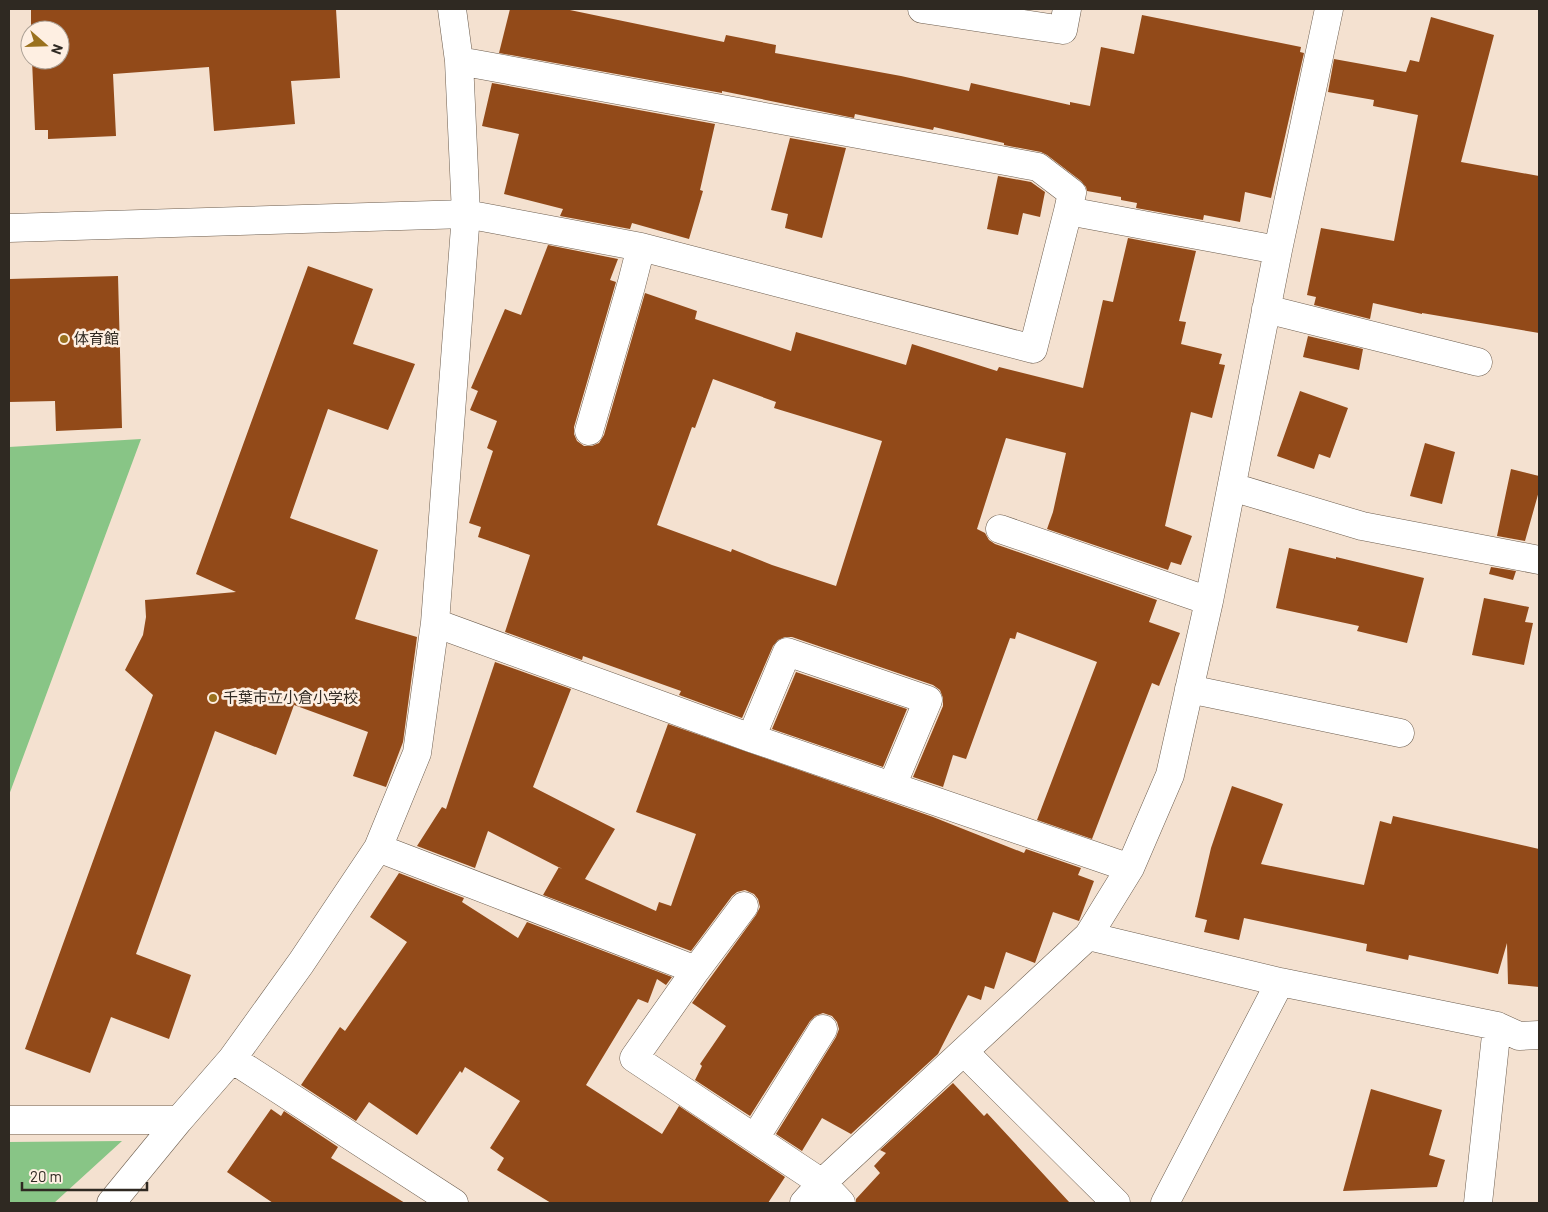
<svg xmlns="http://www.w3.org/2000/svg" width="1548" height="1212" viewBox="0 0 1548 1212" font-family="Barlow,'Noto Sans JP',sans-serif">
<rect width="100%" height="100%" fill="#f4e1d0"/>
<path fill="#88c586" d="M 141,439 L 9,795 L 9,447 Z
M 122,1141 L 54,1203 L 9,1203 L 9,1142 Z"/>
<path fill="#924a19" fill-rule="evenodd" d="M 31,9 L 336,9 L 340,78 L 291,81 L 295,124 L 214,131 L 209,67 L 113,74 L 116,136 L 48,139 L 48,130 L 35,130 L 32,60 L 60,60 L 60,30 L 31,30 Z
M 510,9 L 565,9 L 724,42 L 726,35 L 776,45 L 775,53 L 901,76 L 969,91 L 971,83 L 1070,105 L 1070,102 L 1090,106 L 1101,47 L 1134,54 L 1142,15 L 1301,47 L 1300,52 L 1304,53 L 1271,198 L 1245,192 L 1240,222 L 1204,215 L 1203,220 L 1136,208 L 1137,203 L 1121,200 L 1121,197 L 1087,191 L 1086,187 L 1081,181 L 1047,155 L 1041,152 L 1004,145 L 1004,143 L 934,127 L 933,130 L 855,114 L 854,118 L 722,91 L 722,93 L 499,53 Z
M 1431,17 L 1494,35 L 1461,162 L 1539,176 L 1539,333 L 1422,313 L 1422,314 L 1373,303 L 1370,319 L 1314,305 L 1316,297 L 1307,295 L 1321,228 L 1394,241 L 1418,115 L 1373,106 L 1374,100 L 1328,92 L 1334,59 L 1406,72 L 1410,60 L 1419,62 Z
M 492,83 L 715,124 L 700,190 L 703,191 L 689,239 L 632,223 L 630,229 L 560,216 L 563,209 L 504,194 L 519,134 L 482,126 Z
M 790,138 L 846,148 L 822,238 L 785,228 L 788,214 L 771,210 Z
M 998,176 L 1031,182 L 1045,192 L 1040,217 L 1023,213 L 1018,235 L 987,229 Z
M 1128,238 L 1196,251 L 1179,321 L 1186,322 L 1181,344 L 1222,354 L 1219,364 L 1225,365 L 1212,418 L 1191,412 L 1165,526 L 1192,536 L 1181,565 L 1171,562 L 1168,570 L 1047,529 L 1053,512 L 1066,453 L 1006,438 L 977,529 L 985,533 L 989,540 L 995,544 L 1157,600 L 1149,622 L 1180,633 L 1159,686 L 1152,683 L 1092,839 L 1037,820 L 1097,662 L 1017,632 L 1015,639 L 1010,638 L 966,759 L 953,755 L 943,787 L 913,777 L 943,706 L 943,698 L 940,690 L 933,685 L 792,637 L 785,637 L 778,640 L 773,646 L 742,718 L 679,695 L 681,691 L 583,656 L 582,660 L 505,632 L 530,555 L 478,537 L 481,527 L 469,523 L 493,451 L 487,448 L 497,421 L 470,410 L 478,391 L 471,388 L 505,309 L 521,315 L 548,245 L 618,259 L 610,280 L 616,282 L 574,427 L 574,434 L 577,441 L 584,446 L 592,446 L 599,443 L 604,435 L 645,293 L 697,311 L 695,319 L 791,351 L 796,332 L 906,365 L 912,344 L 997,371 L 999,367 L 1083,388 L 1103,300 L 1113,302 ZM 713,379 L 776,402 L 774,408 L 882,441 L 836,586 L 772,565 L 732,549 L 731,552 L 657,525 L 692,427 L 695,428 Z
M 308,266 L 373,289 L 353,344 L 415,364 L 388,430 L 328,409 L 290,518 L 378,550 L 355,619 L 417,637 L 403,742 L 386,787 L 353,776 L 368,732 L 294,705 L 276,755 L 215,731 L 136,954 L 191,975 L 169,1039 L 111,1017 L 90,1073 L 25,1049 L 153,695 L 125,670 L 143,635 L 146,617 L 145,600 L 236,592 L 196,574 Z
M 118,276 L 122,428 L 56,431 L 55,401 L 9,402 L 9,279 Z
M 1308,336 L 1363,349 L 1359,370 L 1303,357 Z
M 1300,391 L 1348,408 L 1330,458 L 1319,454 L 1314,469 L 1277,456 Z
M 1425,443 L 1455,452 L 1442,504 L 1410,496 Z
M 1511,469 L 1539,476 L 1539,491 L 1525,541 L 1497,536 Z
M 1289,548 L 1336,559 L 1336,557 L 1424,578 L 1407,643 L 1357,631 L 1359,626 L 1276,608 Z
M 1491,567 L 1516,571 L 1513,580 L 1489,574 Z
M 1484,598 L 1529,607 L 1525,622 L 1533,623 L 1524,665 L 1472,655 Z
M 495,662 L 571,689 L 533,787 L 615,829 L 585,879 L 656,911 L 659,902 L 671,906 L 696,834 L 636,812 L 668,724 L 933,817 L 1024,853 L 1026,849 L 1081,868 L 1078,875 L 1094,881 L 1079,921 L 1053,912 L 1035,963 L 1006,952 L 994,989 L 985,986 L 981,1000 L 968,995 L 938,1054 L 851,1134 L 822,1118 L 802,1151 L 776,1134 L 836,1037 L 839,1029 L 837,1022 L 832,1016 L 823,1013 L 815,1016 L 810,1021 L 750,1116 L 695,1080 L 702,1066 L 700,1064 L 726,1026 L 692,1003 L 756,915 L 760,907 L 758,899 L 754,894 L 745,890 L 737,892 L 732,896 L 691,951 L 543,895 L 559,867 L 562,869 L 488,831 L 475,868 L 417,846 L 442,807 L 446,809 Z
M 796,672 L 907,709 L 883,767 L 772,729 Z
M 1232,786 L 1283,804 L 1261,864 L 1364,885 L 1380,821 L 1391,824 L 1393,816 L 1539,849 L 1539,987 L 1508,984 L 1507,943 L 1498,974 L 1409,955 L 1408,960 L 1366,951 L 1367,944 L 1244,918 L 1239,940 L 1204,932 L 1207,920 L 1195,917 L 1211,848 Z
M 399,873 L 464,898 L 462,902 L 518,938 L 527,922 L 672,977 L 666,985 L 657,979 L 648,1003 L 638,999 L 586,1085 L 662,1134 L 679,1106 L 785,1177 L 768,1203 L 551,1203 L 497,1170 L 504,1158 L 490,1148 L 520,1101 L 465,1067 L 462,1073 L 460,1071 L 417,1135 L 369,1102 L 356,1121 L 301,1085 L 340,1027 L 345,1031 L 407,942 L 370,917 Z
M 953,1083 L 984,1116 L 987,1113 L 1070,1203 L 856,1203 L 856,1199 L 880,1173 L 874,1166 L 886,1153 L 880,1150 Z
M 1371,1089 L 1442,1110 L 1429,1155 L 1445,1160 L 1437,1187 L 1343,1191 Z
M 271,1109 L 281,1116 L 284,1111 L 338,1147 L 331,1158 L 405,1203 L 273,1203 L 227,1172 Z"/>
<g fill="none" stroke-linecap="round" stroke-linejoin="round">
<g stroke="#6d5e4f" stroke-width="29">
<path id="minor" d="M 922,9 L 1063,30 L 1067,9
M 459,61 L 1038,167 L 1072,193 L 1068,211
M 9,228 L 466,214 L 641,247 L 1033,349 L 1068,211 L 1278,250
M 1266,309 L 1478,362
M 589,431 L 631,286 L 641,247
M 1232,487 L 1362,526 L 1539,560
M 1000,529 L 1209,601
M 435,623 L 751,738 L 1130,868
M 1189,689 L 1400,733
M 751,738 L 787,652 L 928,700 L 892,786
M 378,848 L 696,970 L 634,1058 L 822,1183 L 841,1203
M 1088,936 L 1280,982 L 1497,1026 L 1519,1036 L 1539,1035
M 696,970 L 744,906
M 964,1052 L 1116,1203
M 232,1059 L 454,1203
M 9,1120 L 179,1120
M 755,1138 L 823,1029
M 111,1203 L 179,1120 L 232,1059 L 301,963 L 378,848 L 417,753 L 435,623 L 466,214 L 459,61 L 452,9
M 804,1203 L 822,1183 L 1088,936 L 1130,868 L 1170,775 L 1209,601 L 1278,250 L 1329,9
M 1165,1203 L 1280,982
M 1478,1203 L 1497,1026"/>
</g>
<use href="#minor" stroke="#fff" stroke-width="28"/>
</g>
<g fill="#9a711e" stroke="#feefe2" stroke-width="2">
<circle cx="64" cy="339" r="5"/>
<circle cx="213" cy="698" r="5"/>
</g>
<g text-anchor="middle" stroke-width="5" stroke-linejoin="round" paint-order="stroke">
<g font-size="15" fill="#2f2922" stroke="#feefe2" text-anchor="start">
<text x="74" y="344">体育館</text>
<text x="223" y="703">千葉市立小倉小学校</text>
</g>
</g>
<rect width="1548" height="1212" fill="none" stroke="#2f2922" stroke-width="20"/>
<g transform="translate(45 45) rotate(110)"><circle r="24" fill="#feefe2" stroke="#aba095"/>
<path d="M0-4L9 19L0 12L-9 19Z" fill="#9a711e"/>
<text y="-8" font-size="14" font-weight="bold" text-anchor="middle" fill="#2f2922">N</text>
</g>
<path d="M22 1182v8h125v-8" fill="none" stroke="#2f2922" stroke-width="2.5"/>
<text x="30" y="1182" font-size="15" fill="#2f2922" stroke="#feefe2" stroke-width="4" paint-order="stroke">20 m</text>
</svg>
